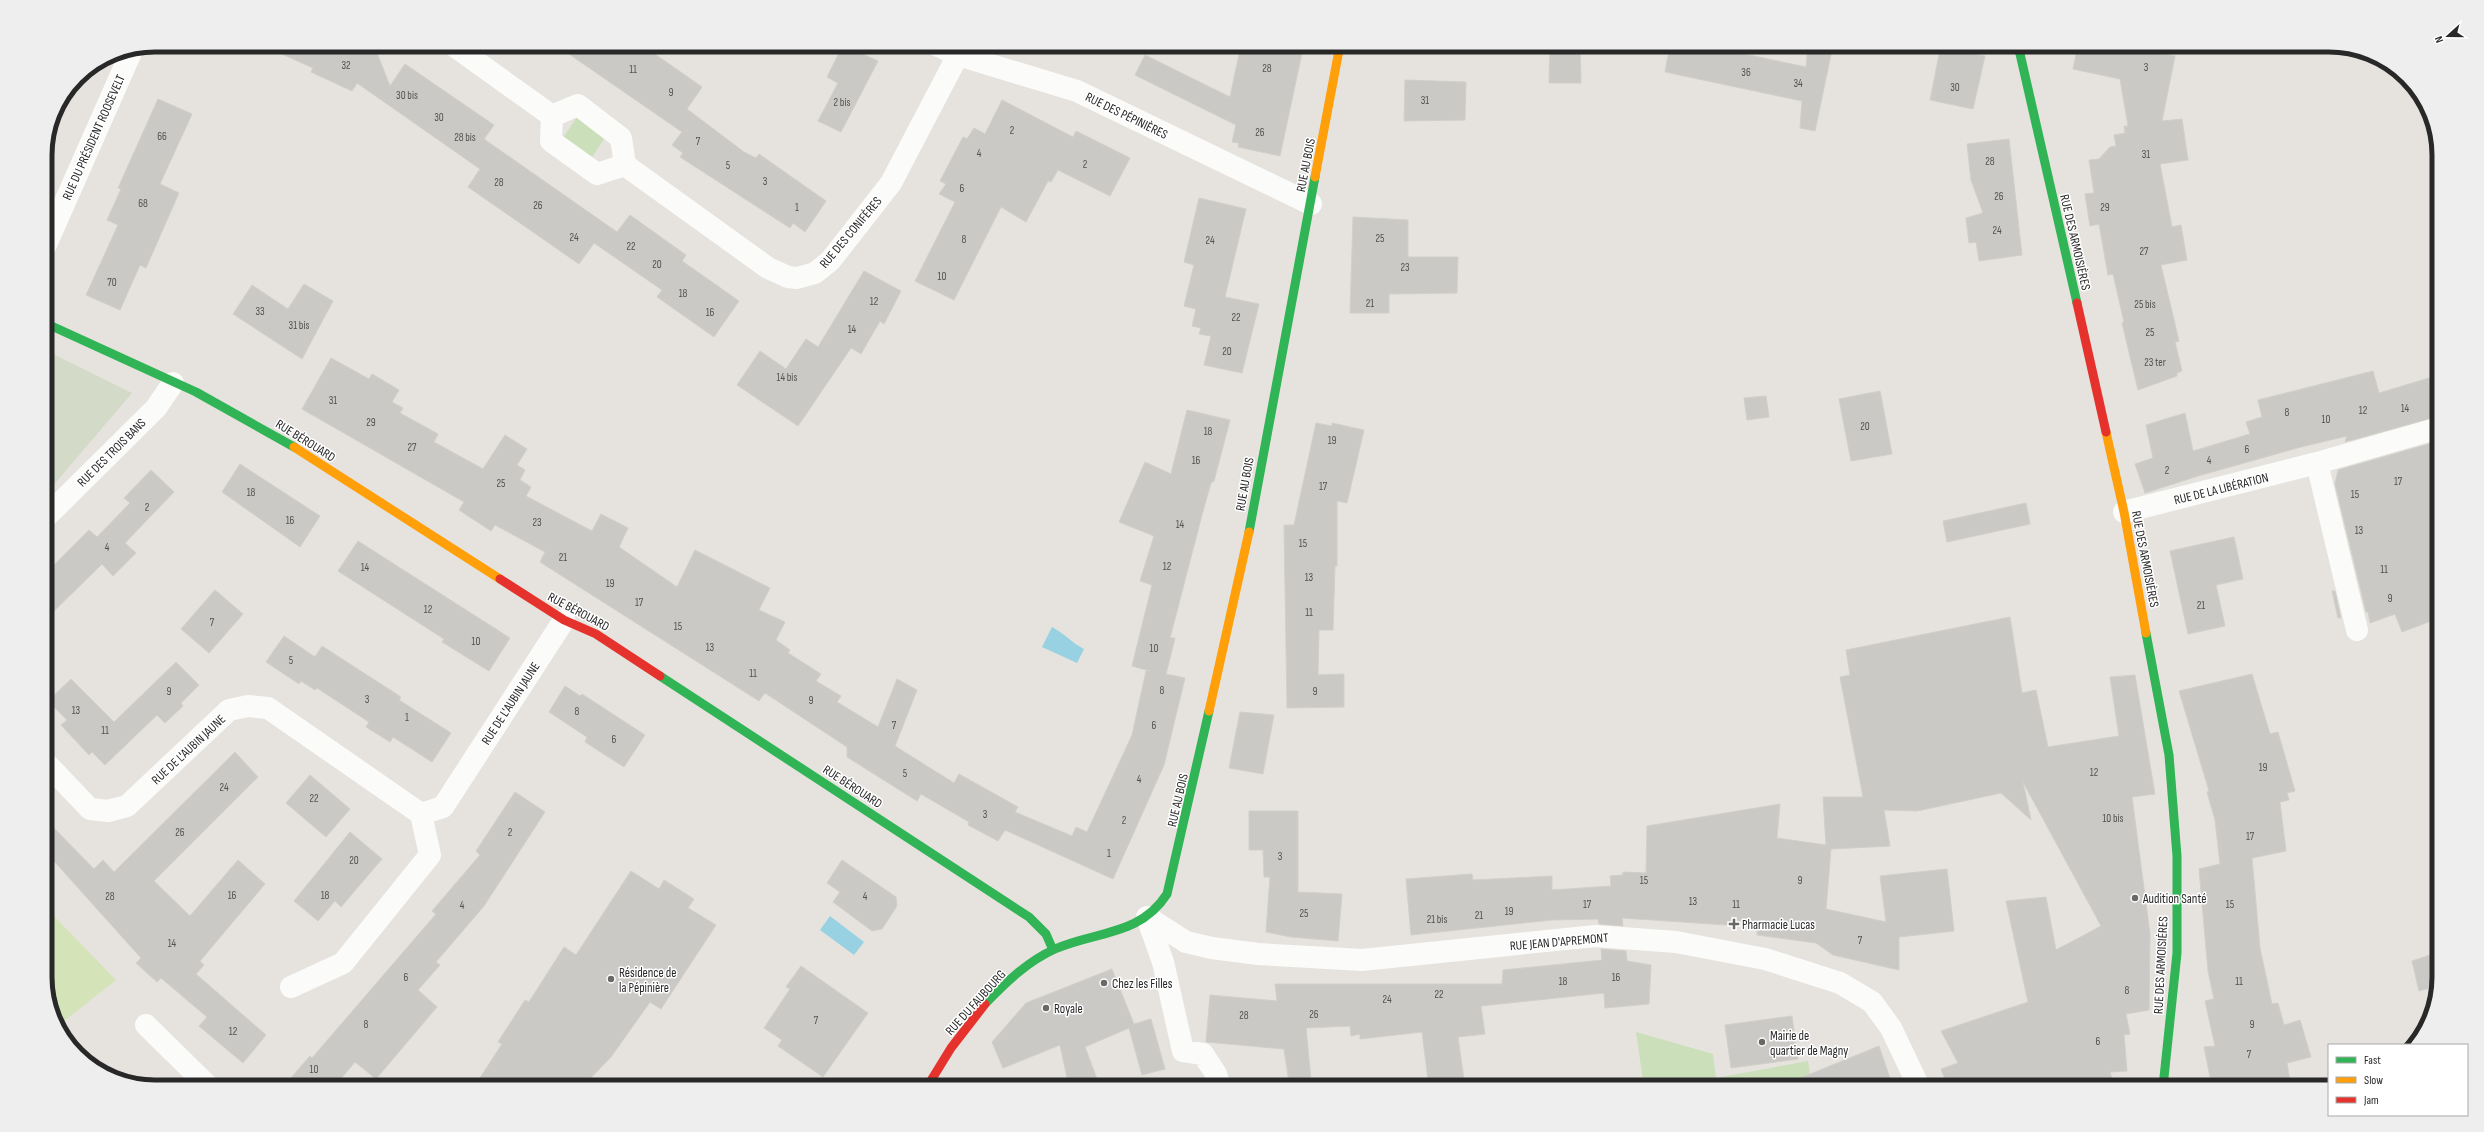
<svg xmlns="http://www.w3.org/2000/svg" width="2484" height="1132" viewBox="0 0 2484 1132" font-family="'Sofia Sans Condensed',sans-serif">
<rect width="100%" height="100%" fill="#e6e3de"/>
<path fill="#cadfba" d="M 577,117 L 606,136 L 592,157 L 563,138 Z
M 1636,1032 L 1713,1054 L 1716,1078 L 1808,1061 L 1812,1087 L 1644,1087 Z"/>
<path fill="#d3dac7" d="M 45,350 L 132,393 L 45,495 Z"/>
<path fill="#d4e3b8" d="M 45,907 L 116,980 L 59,1025 L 45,985 Z"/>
<path fill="#98d2e2" d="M 1052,627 C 1064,633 1072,643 1084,649 L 1077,663 L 1042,647 Z
M 830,916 L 864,942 L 854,955 L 820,930 Z"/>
<path fill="#cbc9c5" stroke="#d1cfca" d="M 262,45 L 368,45 L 375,48 L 390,86 L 405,64 L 494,125 L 484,139 L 617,232 L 630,215 L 686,255 L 682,261 L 739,301 L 714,337 L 657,297 L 662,290 L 594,243 L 579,264 L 468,187 L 480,169 L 357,83 L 352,91 L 311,72 L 313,68 Z
M 556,45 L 642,45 L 702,87 L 687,109 L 744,152 L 756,158 L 759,154 L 826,201 L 805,232 L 793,223 L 790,228 L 680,157 L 683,153 L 672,145 L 682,132 Z
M 843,45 L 878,61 L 841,132 L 818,121 L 838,83 L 827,77 Z
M 1241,45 L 1267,45 L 1302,53 L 1280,156 L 1238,147 L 1239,143 L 1232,142 L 1236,125 L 1135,75 L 1145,55 L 1230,97 Z
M 1550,45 L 1580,45 L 1581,83 L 1549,83 Z
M 1670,45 L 1702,45 L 1806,67 L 1808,45 L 1833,45 L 1815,131 L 1800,128 L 1802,101 L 1665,72 Z
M 1941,45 L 1976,45 L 1974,54 L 1985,56 L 1973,109 L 1930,100 Z
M 2078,45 L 2121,45 L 2175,56 L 2162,121 L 2182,119 L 2188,160 L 2160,164 L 2172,227 L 2181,225 L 2187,260 L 2161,265 L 2179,341 L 2175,342 L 2182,371 L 2177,373 L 2177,376 L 2138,390 L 2122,323 L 2124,322 L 2113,274 L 2108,275 L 2099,224 L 2090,226 L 2085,194 L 2094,193 L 2089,160 L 2099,159 L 2110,147 L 2116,146 L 2114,135 L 2125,133 L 2124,126 L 2128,126 L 2120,79 L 2073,69 Z
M 1405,80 L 1466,82 L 1465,120 L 1404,121 Z
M 158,99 L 192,114 L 160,184 L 179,193 L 146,268 L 140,265 L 120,310 L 86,295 L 118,225 L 107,220 L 121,189 L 118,188 Z
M 1002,100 L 1073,137 L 1076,131 L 1130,158 L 1110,196 L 1058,170 L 1051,182 L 1048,181 L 1026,222 L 1001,207 L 954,300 L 915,281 L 955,202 L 939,194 L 946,184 L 940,181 L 963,137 L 967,139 L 974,128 L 985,134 Z
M 2009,139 L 2022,255 L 1979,261 L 1976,242 L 1969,243 L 1966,218 L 1983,213 L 1971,180 L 1967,144 Z
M 1199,198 L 1246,209 L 1225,297 L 1259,304 L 1242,373 L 1204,365 L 1211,336 L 1199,334 L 1201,328 L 1192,326 L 1196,309 L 1184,306 L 1194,265 L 1184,262 Z
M 1353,217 L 1408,220 L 1408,257 L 1458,257 L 1457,293 L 1389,294 L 1389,313 L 1350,313 Z
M 864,271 L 901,291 L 884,324 L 880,321 L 861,354 L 851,348 L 798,426 L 737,385 L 760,351 L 786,369 L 806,339 L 818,347 Z
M 304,284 L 333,301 L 302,359 L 233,314 L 252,285 L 288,309 Z
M 331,358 L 369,379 L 372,374 L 399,390 L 392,402 L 403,408 L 400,413 L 438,434 L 434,442 L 483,469 L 505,435 L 527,449 L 517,465 L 525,470 L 520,480 L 531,487 L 526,496 L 592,531 L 601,514 L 628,528 L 619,547 L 677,587 L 695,550 L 770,588 L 759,610 L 785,622 L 776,640 L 790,650 L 788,653 L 821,674 L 816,681 L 841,696 L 837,702 L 878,727 L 897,679 L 917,690 L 895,746 L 954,783 L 959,774 L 1018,807 L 1015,812 L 1072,836 L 1076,827 L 1087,832 L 1132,735 L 1146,671 L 1150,671 L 1132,666 L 1152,585 L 1140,581 L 1154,536 L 1119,522 L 1145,462 L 1171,474 L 1187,410 L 1230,420 L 1214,481 L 1211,483 L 1202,515 L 1170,638 L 1175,638 L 1166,674 L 1185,678 L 1164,765 L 1113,879 L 1005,830 L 998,841 L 968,825 L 969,822 L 921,794 L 917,801 L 847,757 L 847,747 L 765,693 L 759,701 L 540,562 L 545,552 L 495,525 L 491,531 L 459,510 L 464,502 L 302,409 Z
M 2373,371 L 2379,393 L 2439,375 L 2439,416 L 2345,442 L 2347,436 L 2301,447 L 2198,476 L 2145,493 L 2135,464 L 2153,458 L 2146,425 L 2185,413 L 2193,451 L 2250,434 L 2246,422 L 2262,417 L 2258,400 Z
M 1880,391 L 1892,454 L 1851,461 L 1839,399 Z
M 1766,396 L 1769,417 L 1747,420 L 1744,398 Z
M 1316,423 L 1332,426 L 1332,423 L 1364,430 L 1347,503 L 1337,501 L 1337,566 L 1335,566 L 1333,630 L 1319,630 L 1318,675 L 1344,674 L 1344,707 L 1287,708 L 1284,525 L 1294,525 Z
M 2439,441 L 2439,618 L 2402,632 L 2395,614 L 2370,623 L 2368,612 L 2366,612 L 2335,484 L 2338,470 Z
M 240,464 L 320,516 L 300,547 L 222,492 Z
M 151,470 L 174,492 L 125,543 L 136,553 L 113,576 L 102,564 L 45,620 L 45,574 L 89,530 L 97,537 L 130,503 L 124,498 Z
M 2026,503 L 2030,524 L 1947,542 L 1943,521 Z
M 2234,537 L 2243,579 L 2216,585 L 2225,626 L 2188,634 L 2170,551 Z
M 358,541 L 510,638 L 489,671 L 442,642 L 444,639 L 338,571 Z
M 215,590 L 243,614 L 209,653 L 181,629 Z
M 2332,591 L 2335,591 L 2341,618 L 2338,618 Z
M 2010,617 L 2022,693 L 2036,690 L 2048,747 L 2119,736 L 2110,677 L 2135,675 L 2155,794 L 2132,797 L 2150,934 L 2149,1010 L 2126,1014 L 2130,1034 L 2124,1035 L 2127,1071 L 2110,1072 L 2114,1087 L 1948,1087 L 1941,1069 L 1958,1063 L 1941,1031 L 2028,1002 L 2006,901 L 2046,897 L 2056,950 L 2101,926 L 2023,782 L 2031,820 L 2001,793 L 1917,811 L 1884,810 L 1890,846 L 1831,849 L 1826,909 L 1886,922 L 1880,876 L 1947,869 L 1954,931 L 1899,937 L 1899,970 L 1833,955 L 1816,943 L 1757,935 L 1757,927 L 1622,918 L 1623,926 L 1599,924 L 1598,919 L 1552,920 L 1411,935 L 1406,879 L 1472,874 L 1473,880 L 1552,876 L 1552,890 L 1611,886 L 1610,876 L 1623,875 L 1623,872 L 1646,873 L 1647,826 L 1780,804 L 1777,838 L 1826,845 L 1823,797 L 1863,797 L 1840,677 L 1850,675 L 1846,650 Z
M 284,636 L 315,657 L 322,646 L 401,697 L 399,700 L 451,733 L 432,762 L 393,737 L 390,742 L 366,727 L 369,722 L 317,688 L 315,690 L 301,681 L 299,684 L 266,662 Z
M 176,662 L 199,685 L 181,703 L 183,706 L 165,723 L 157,715 L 105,765 L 92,752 L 89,755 L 61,725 L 67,720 L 48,701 L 71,679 L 114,722 Z
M 2252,674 L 2270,734 L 2278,732 L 2295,791 L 2287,793 L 2289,800 L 2280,802 L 2286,851 L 2252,858 L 2260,948 L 2272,1004 L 2278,1003 L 2284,1025 L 2300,1020 L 2311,1057 L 2287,1063 L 2291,1087 L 2212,1087 L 2204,1047 L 2215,1046 L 2205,1001 L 2214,999 L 2208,971 L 2199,869 L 2220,864 L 2215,820 L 2207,792 L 2209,791 L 2179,691 Z
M 565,686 L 580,696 L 582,694 L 645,735 L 624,767 L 585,742 L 587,737 L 549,712 Z
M 1240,712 L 1274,715 L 1263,774 L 1229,768 Z
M 235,752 L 258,777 L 154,881 L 190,916 L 238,860 L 265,884 L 200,961 L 204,965 L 196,974 L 266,1035 L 243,1063 L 199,1026 L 207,1017 L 161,978 L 157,982 L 136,963 L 141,958 L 45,851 L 45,819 L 94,869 L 103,860 L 114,872 Z
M 310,775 L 350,809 L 326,837 L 286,803 Z
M 515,792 L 545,812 L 484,906 L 436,962 L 440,965 L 418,990 L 437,1007 L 376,1079 L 355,1062 L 334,1087 L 283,1087 L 310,1056 L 312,1058 L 436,914 L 432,911 L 480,855 L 476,851 Z
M 1249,811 L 1298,811 L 1298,892 L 1342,894 L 1338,941 L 1291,937 L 1266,932 L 1270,877 L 1264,877 L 1263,850 L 1249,850 Z
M 350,832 L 382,859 L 341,907 L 335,901 L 318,921 L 294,901 Z
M 842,860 L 896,897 L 897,906 L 882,929 L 872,931 L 833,902 L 840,892 L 827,883 Z
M 631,871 L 659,889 L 664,880 L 694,899 L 688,908 L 716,925 L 661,1009 L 650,1002 L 611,1057 L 582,1087 L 474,1087 L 502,1044 L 498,1042 L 525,1000 L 529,1002 L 564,947 L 576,955 Z
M 1601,949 L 1626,951 L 1627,961 L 1651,965 L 1649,1004 L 1605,1008 L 1604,993 L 1481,1006 L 1485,1034 L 1458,1037 L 1465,1087 L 1429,1087 L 1422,1032 L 1360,1039 L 1360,1034 L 1351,1036 L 1350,1026 L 1306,1028 L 1311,1080 L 1289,1082 L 1284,1049 L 1206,1042 L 1210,995 L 1277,1001 L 1275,984 L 1502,984 L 1503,970 L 1602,960 Z
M 2439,952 L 2437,986 L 2419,991 L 2412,961 Z
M 801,966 L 868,1013 L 823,1077 L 778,1046 L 782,1040 L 764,1028 L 790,989 L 786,987 Z
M 1112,969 L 1134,1024 L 1151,1019 L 1165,1069 L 1142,1075 L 1129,1028 L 1085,1047 L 1100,1087 L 1069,1087 L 1060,1045 L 1003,1068 L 992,1042 L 1026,1003 Z
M 1792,1016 L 1798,1059 L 1731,1068 L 1725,1025 Z
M 1879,1046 L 1893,1087 L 1781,1087 L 1781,1086 Z"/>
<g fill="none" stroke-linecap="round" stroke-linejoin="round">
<path stroke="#fbfbfa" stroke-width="22" d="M 453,45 L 552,116
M 936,45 L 958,55 L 1077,91 L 1311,204
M 578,105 L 621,138 L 625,165 L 597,174 L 551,141 L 552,116 Z
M 625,165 L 768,268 L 788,277 L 797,278 L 815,273 L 830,261 L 891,183 L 958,55
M 45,247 L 132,50
M 2317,463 L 2357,630
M 2124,512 L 2317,463 L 2439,428
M 45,518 L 156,408 L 173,383
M 45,762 L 90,809 L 108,811 L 127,806 L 229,710 L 248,706 L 268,708 L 421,814
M 1147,917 L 1186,942 L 1212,948 L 1258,954 L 1362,960 L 1595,936 L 1676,942 L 1765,959 L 1840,983 L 1872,1002 L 1891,1028 L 1919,1087
M 1147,917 L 1163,962 L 1183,1051 L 1203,1054 L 1216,1074 L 1220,1087
M 291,987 L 343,963 L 430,855 L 421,814 L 443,807 L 564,620
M 146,1025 L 209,1087"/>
<path stroke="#30b455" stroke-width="9" d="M 2018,45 L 2077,303
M 45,323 L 196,392 L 294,447
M 1249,532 L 1315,177
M 2146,633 L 2169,755 L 2177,856 L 2177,953 L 2163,1087
M 660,676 L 1029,917 L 1046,934 L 1053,950
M 985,1004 C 1005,983 1028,961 1055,949 C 1096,931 1140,936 1167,894 L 1209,711"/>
<path stroke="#ff9f0a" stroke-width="9" d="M 1315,177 L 1340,45
M 2106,432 L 2124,512 L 2146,633
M 294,447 L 500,579
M 1209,711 L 1249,532"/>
<path stroke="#e5322d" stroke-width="9" d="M 2077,303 L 2106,432
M 500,579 L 564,620 L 596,634 L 660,676
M 927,1087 L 951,1048 L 985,1004"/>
</g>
<g fill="#6a6968" stroke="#fff" stroke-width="1.5">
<circle cx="2135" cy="898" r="4"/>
<path d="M1732 918h4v4h4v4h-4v4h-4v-4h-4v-4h4z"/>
<circle cx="611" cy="979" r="4"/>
<circle cx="1104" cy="983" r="4"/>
<circle cx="1046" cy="1008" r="4"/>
<circle cx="1762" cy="1042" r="4"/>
</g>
<g text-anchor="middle" stroke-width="3" stroke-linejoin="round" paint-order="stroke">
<g font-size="11" fill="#525251">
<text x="346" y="69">32</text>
<text x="2146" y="71">3</text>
<text x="1267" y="72">28</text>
<text x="633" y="73">11</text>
<text x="1746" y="76">36</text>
<text x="1798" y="87">34</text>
<text x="1955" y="91">30</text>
<text x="671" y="96">9</text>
<text x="407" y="99">30 bis</text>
<text x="1425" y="104">31</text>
<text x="842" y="106">2 bis</text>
<text x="439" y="121">30</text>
<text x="1012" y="134">2</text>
<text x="1260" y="136">26</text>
<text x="162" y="140">66</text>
<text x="465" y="141">28 bis</text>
<text x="698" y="145">7</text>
<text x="979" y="157">4</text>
<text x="2146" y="158">31</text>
<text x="1990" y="165">28</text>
<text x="1085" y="168">2</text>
<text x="728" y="169">5</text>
<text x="765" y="185">3</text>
<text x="499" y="186">28</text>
<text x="962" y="192">6</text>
<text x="1999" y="200">26</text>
<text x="143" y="207">68</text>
<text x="538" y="209">26</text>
<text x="797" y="211">1</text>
<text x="2105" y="211">29</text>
<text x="1997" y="234">24</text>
<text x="574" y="241">24</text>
<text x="1380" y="242">25</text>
<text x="964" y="243">8</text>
<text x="1210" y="244">24</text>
<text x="631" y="250">22</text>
<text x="2144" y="255">27</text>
<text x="657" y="268">20</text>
<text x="1405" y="271">23</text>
<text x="942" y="280">10</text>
<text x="112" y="286">70</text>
<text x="683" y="297">18</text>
<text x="874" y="305">12</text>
<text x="1370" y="307">21</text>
<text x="2145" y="308">25 bis</text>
<text x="260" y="315">33</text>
<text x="710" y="316">16</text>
<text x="1236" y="321">22</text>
<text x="299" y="329">31 bis</text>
<text x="852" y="333">14</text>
<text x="2150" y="336">25</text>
<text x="1227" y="355">20</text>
<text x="2155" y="366">23 ter</text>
<text x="787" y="381">14 bis</text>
<text x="333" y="404">31</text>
<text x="2405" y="412">14</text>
<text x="2363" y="414">12</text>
<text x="2287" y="416">8</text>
<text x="2326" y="423">10</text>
<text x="371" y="426">29</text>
<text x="1865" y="430">20</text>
<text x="1208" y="435">18</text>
<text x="1332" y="444">19</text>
<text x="412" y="451">27</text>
<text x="2247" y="453">6</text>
<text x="1196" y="464">16</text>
<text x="2209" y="464">4</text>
<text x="2167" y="474">2</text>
<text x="2398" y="485">17</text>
<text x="501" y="487">25</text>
<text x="1323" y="490">17</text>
<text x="251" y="496">18</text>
<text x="2355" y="498">15</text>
<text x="147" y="511">2</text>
<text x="290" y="524">16</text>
<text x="537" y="526">23</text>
<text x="1180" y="528">14</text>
<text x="2359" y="534">13</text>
<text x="1303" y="547">15</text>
<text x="107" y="551">4</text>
<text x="563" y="561">21</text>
<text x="1167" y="570">12</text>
<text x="365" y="571">14</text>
<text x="2384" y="573">11</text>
<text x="1309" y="581">13</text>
<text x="610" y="587">19</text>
<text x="2390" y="602">9</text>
<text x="639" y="606">17</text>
<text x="2201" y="609">21</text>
<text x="428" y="613">12</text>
<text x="1309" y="616">11</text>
<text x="212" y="626">7</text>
<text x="678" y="630">15</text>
<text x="476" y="645">10</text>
<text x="710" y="651">13</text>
<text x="1154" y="652">10</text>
<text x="291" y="664">5</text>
<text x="753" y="677">11</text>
<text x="1162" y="694">8</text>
<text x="169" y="695">9</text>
<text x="1315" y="695">9</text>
<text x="367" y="703">3</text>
<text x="811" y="704">9</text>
<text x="76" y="714">13</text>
<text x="577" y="715">8</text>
<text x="407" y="721">1</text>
<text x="894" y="729">7</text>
<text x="1154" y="729">6</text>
<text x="105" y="734">11</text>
<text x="614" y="743">6</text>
<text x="2263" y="771">19</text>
<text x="2094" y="776">12</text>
<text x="905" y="777">5</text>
<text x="1139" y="783">4</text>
<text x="224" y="791">24</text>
<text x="314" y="802">22</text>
<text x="985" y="818">3</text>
<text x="2113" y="822">10 bis</text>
<text x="1124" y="824">2</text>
<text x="180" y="836">26</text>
<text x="510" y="836">2</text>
<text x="2250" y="840">17</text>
<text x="1109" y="857">1</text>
<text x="1280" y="860">3</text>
<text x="354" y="864">20</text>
<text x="1644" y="884">15</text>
<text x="1800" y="884">9</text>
<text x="232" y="899">16</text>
<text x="325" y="899">18</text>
<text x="110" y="900">28</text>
<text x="865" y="900">4</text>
<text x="1693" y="905">13</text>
<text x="1587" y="908">17</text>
<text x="1736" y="908">11</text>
<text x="2230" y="908">15</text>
<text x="462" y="909">4</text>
<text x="1509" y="915">19</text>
<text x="1304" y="917">25</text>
<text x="1479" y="919">21</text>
<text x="1437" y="923">21 bis</text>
<text x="1860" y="944">7</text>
<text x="172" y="947">14</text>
<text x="406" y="981">6</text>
<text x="1616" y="981">16</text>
<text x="1563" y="985">18</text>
<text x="2239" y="985">11</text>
<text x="2127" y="994">8</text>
<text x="1439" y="998">22</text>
<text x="1387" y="1003">24</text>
<text x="1314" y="1018">26</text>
<text x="1244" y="1019">28</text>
<text x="816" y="1024">7</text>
<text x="366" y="1028">8</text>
<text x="2252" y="1028">9</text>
<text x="233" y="1035">12</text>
<text x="2098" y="1045">6</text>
<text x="2249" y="1058">7</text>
<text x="314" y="1073">10</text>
</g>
<g font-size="13" fill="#282828" stroke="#fff">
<text transform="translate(1127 115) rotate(26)" y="5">RUE DES PÉPINIÈRES</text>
<text transform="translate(93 137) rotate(-66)" y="5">RUE DU PRÉSIDENT ROOSEVELT</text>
<text transform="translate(1305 165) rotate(-79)" y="5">RUE AU BOIS</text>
<text transform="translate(850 232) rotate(-50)" y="5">RUE DES CONIFÈRES</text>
<text transform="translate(2076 242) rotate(77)" y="5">RUE DES ARMOISIÈRES</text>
<text transform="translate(306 440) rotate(32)" y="5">RUE BÉROUARD</text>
<text transform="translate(111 452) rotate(-45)" y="5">RUE DES TROIS BANS</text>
<text transform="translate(1244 484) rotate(-80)" y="5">RUE AU BOIS</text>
<text transform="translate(2221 488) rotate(-14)" y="5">RUE DE LA LIBÉRATION</text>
<text transform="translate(2146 559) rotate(79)" y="5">RUE DES ARMOISIÈRES</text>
<text transform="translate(579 611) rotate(28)" y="5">RUE BÉROUARD</text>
<text transform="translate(510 703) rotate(-57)" y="5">RUE DE L'AUBIN JAUNE</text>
<text transform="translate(188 749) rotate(-43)" y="5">RUE DE L'AUBIN JAUNE</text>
<text transform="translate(853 786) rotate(33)" y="5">RUE BÉROUARD</text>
<text transform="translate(1177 800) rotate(-77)" y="5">RUE AU BOIS</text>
<text transform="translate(1559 941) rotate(-5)" y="5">RUE JEAN D'APREMONT</text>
<text transform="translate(2160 965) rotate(-87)" y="5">RUE DES ARMOISIÈRES</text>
<text transform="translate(975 1002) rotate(-48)" y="5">RUE DU FAUBOURG</text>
</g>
<g font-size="13" fill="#282828" stroke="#fff" text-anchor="start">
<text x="2143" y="903">Audition Santé</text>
<text x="1742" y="929">Pharmacie Lucas</text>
<text x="619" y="977">Résidence de<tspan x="619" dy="15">la Pépinière</tspan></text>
<text x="1112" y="988">Chez les Filles</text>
<text x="1054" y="1013">Royale</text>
<text x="1770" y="1040">Mairie de<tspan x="1770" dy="15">quartier de Magny</tspan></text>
</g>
</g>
<path d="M0 0H2484V1132H0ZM155 52H2329A103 103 0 0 1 2432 155V977A103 103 0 0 1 2329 1080H155A103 103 0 0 1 52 977V155A103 103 0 0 1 155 52Z" fill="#eee" fill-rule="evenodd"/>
<path fill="none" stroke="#282828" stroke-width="5" d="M155 52H2329A103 103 0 0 1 2432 155V977A103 103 0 0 1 2329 1080H155A103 103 0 0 1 52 977V155A103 103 0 0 1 155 52Z"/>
<rect x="2328" y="1044" width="140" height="72" fill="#ffffff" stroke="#a9a9a9"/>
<rect x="2336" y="1057" width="20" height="6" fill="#30b455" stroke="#a9a9a9"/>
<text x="2364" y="1064" font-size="12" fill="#282828">Fast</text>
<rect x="2336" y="1077" width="20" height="6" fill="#ff9f0a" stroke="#a9a9a9"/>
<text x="2364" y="1084" font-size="12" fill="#282828">Slow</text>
<rect x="2336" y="1097" width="20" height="6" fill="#e5322d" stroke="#a9a9a9"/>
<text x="2364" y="1104" font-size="12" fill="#282828">Jam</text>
<g transform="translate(2448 36) rotate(249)" stroke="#ffffff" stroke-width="3" paint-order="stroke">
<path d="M0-3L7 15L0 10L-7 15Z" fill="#282828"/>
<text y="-6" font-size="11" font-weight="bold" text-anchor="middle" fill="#282828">N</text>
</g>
</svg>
